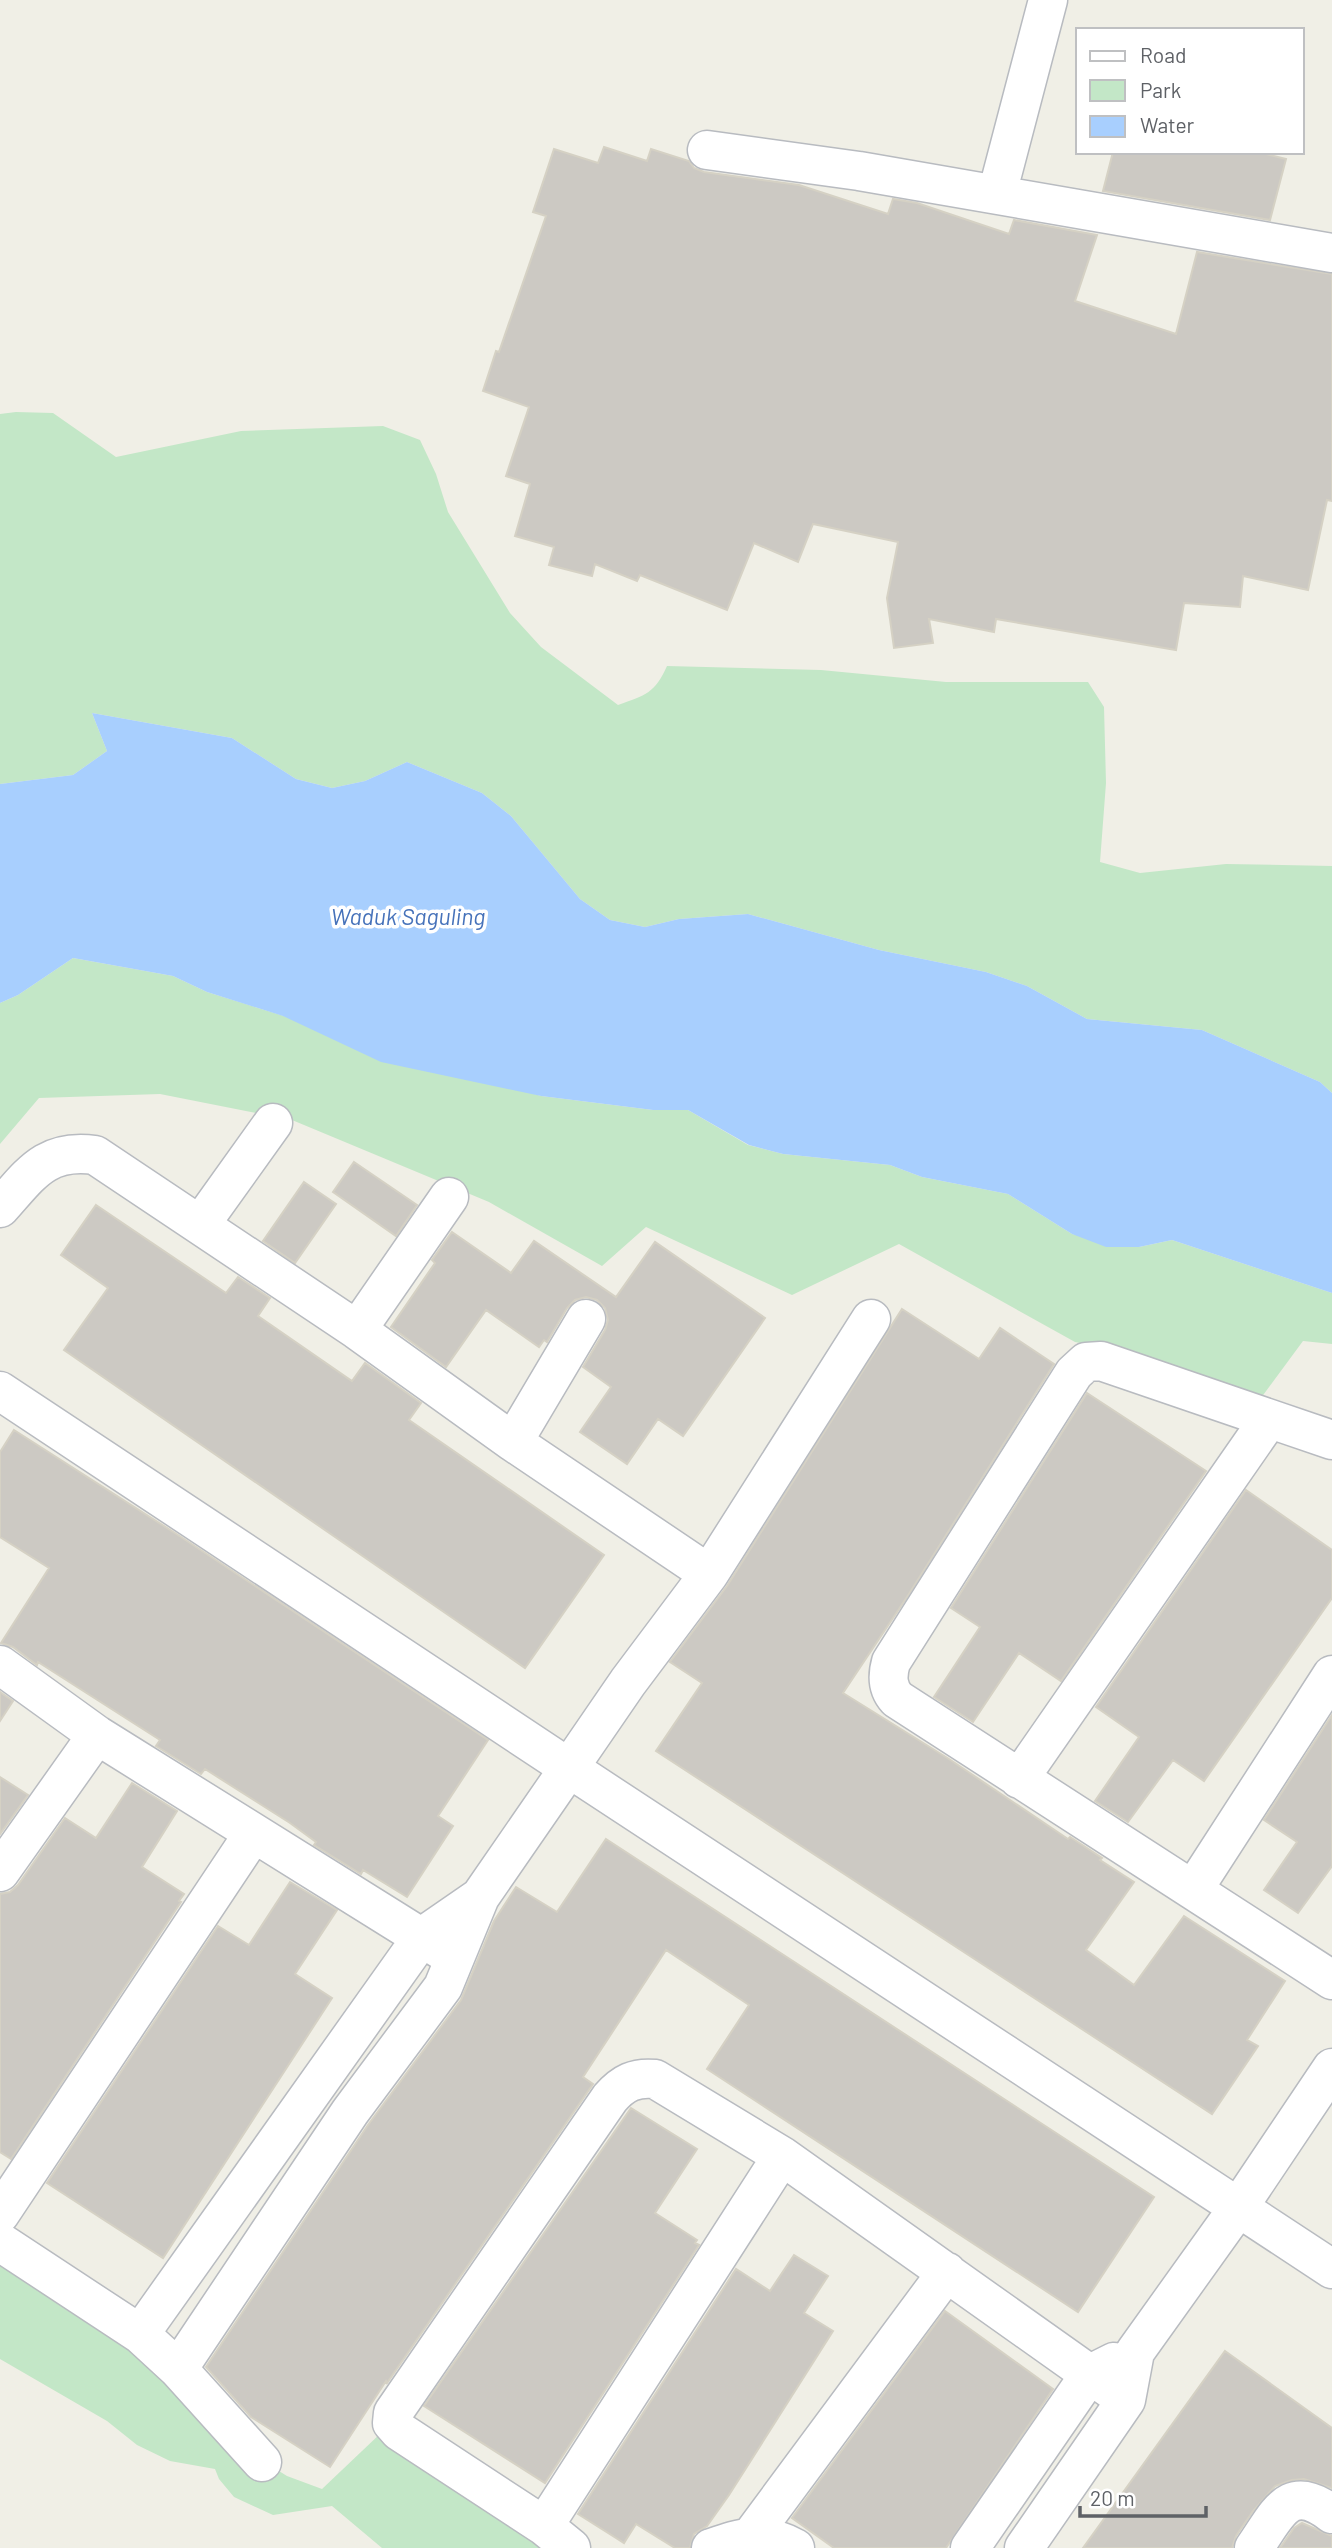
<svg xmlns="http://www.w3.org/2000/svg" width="1332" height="2548" viewBox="0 0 1332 2548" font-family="Barlow,sans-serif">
<rect width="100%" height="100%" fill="#f0efe6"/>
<path fill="#c3e7c7" d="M 16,412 L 53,413 L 116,457 L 241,431 L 383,426 L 420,440 L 436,474 L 448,512 L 510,613 L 541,647 L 618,705 C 646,695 655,693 667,666 L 821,670 L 946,682 L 1088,682 L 1104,707 L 1106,783 L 1100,862 L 1140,873 L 1226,864 L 1332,866 L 1332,1093 L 1320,1082 L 1202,1030 L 1087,1019 L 1027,986 L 986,972 L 879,950 L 748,914 L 679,919 L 645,927 L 610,920 L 580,899 L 511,816 L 482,793 L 407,762 L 365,781 L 332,788 L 296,779 L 232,738 L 92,713 L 107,751 L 73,775 L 0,784 L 0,414 Z
M 73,958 L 173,976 L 207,992 L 541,1096 L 653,1110 L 688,1110 L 748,1145 L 783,1154 L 890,1165 L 922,1177 L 1008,1194 L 1072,1234 L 1139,1247 L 1172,1240 L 1332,1293 L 1332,1344 L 1303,1341 L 1244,1421 L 1138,1354 L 1075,1342 L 899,1244 L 792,1295 L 646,1227 L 602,1266 L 489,1202 L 292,1120 L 160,1094 L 39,1098 L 0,1144 L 0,1003 L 18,995 Z
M 0,2258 L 119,2308 L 234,2443 L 287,2476 L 322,2489 L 382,2432 L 551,2548 L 382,2548 L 332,2506 L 273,2515 L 234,2497 L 219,2479 L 215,2469 L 170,2461 L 137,2445 L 107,2421 L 0,2359 Z"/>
<path fill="#a8cffe" d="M 92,713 L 232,738 L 296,779 L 332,788 L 365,781 L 407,762 L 482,793 L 511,816 L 580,899 L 610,920 L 645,927 L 679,919 L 748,914 L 879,950 L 986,972 L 1027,986 L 1087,1019 L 1202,1030 L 1320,1082 L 1332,1093 L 1332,1293 L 1172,1240 L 1139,1247 L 1106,1247 L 1072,1234 L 1008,1194 L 922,1177 L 890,1165 L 783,1154 L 749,1145 L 688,1110 L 653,1110 L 541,1096 L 381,1062 L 283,1016 L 207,992 L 173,976 L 73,958 L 18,995 L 0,1003 L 0,784 L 73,775 L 107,751 Z"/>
<path fill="#ccc9c3" stroke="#d5d1c4" stroke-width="2" d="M 604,147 L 647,161 L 651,149 L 689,161 L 694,168 L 704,172 L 799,185 L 888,214 L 893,199 L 917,203 L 1009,234 L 1014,220 L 1097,235 L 1075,301 L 1176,334 L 1197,252 L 1332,274 L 1332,501 L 1327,500 L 1308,590 L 1243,576 L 1240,607 L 1184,603 L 1176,650 L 996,619 L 994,632 L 929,619 L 933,643 L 894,648 L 887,598 L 898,542 L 813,524 L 798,562 L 754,543 L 727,610 L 640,575 L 637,581 L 595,564 L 592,576 L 549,565 L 554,547 L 515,536 L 530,484 L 506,476 L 529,407 L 483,391 L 496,351 L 499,352 L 546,216 L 533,212 L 554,149 L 598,163 Z
M 1113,152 L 1258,152 L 1286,159 L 1270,220 L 1103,191 Z
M 354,1162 L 417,1205 L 396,1236 L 333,1192 Z
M 304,1182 L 336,1204 L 295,1263 L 263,1241 Z
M 96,1205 L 226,1293 L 238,1277 L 270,1298 L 258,1316 L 352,1381 L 365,1363 L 421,1403 L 409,1420 L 604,1555 L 525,1668 L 64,1350 L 108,1288 L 61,1255 Z
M 452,1232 L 511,1273 L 534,1241 L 616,1297 L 655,1242 L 765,1318 L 683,1436 L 658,1419 L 627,1464 L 580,1432 L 611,1387 L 583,1367 L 605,1330 L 608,1320 L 605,1308 L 597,1300 L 586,1297 L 575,1300 L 567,1308 L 547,1342 L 544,1340 L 539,1347 L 486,1310 L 446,1367 L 391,1327 L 435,1263 L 432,1260 Z
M 902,1309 L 979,1359 L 1000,1328 L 1054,1364 L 907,1597 L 843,1693 L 949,1759 L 1068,1839 L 1070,1837 L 1102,1858 L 1100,1860 L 1134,1882 L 1086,1950 L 1134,1985 L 1184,1916 L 1285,1981 L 1247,2040 L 1258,2046 L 1212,2114 L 656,1751 L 702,1683 L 670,1662 L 727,1586 Z
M 1087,1393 L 1206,1471 L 1061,1681 L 1019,1653 L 973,1722 L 934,1697 L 980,1627 L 951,1608 Z
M 14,1430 L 178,1535 L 488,1740 L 438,1816 L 453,1826 L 407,1897 L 363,1870 L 361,1874 L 314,1845 L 316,1842 L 290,1823 L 205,1769 L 201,1774 L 156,1746 L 160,1740 L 38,1662 L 37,1665 L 13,1647 L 1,1643 L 49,1568 L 0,1537 L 0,1452 Z
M 1246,1490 L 1332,1550 L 1332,1598 L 1204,1781 L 1173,1760 L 1128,1822 L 1095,1801 L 1139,1737 L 1096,1707 Z
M 0,1692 L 13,1701 L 0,1721 Z
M 1332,1715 L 1332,1866 L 1298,1913 L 1264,1890 L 1297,1842 L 1264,1820 Z
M 0,1777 L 28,1795 L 0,1834 Z
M 132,1783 L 177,1811 L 142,1867 L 184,1894 L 179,1901 L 181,1902 L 11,2159 L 0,2152 L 0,1894 L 10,1892 L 18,1885 L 65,1818 L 96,1838 Z
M 606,1839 L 1154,2197 L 1078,2312 L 707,2069 L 749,2005 L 666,1950 L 583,2077 L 593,2084 L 387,2383 L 386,2381 L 330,2467 L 251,2417 L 206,2367 L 368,2125 L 461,2000 L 494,1921 L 516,1887 L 557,1912 Z
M 290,1882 L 337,1910 L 295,1974 L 332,1998 L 163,2258 L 47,2183 L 218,1926 L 249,1945 Z
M 631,2108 L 697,2149 L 655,2213 L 697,2240 L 695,2243 L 699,2245 L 545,2483 L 424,2406 Z
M 794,2255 L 828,2276 L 804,2313 L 833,2331 L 729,2495 L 707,2526 L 694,2534 L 690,2548 L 675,2548 L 636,2524 L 624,2543 L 578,2514 L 736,2269 L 770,2291 Z
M 945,2311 L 1053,2389 L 946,2548 L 834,2548 L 792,2518 Z
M 1225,2351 L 1332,2428 L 1332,2488 L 1304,2479 L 1292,2480 L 1275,2486 L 1253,2511 L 1236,2536 L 1232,2548 L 1083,2548 Z
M 1302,2523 L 1332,2536 L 1332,2548 L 1280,2548 L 1294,2528 Z"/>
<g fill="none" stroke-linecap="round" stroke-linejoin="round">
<g stroke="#b8bbc0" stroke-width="41">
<path id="minor" d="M 707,150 L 859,171 L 1332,253
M 997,194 L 1048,0
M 0,1208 C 30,1175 45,1148 95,1155 L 357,1330 L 513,1442 L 709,1574
M 200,1225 L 273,1123
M 357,1330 L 449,1197
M 0,1391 L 569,1768 L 628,1682 L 709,1574 L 871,1319
M 1332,1440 L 1101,1361 L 1086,1362 L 1074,1373 L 891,1662 C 887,1676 887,1688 897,1699 L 1332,1980
M 513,1442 L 586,1319
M 0,1665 L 97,1735 L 443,1951
M 1019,1779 L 1269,1419
M 0,1872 L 97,1735
M 1193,1890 L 1332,1675
M 0,2214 L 253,1834
M 0,2242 L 140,2334 L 178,2369 L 262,2462
M 140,2334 L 422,1937 L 480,1897
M 178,2369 L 350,2112 L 443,1987 L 480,1897 L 569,1768 L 1332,2269
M 544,2526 L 782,2156
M 752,2535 L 947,2272
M 571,2548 L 544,2526 L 399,2431 L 392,2423 L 393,2413 L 610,2098 C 623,2083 635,2077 655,2079 L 782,2156 L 1126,2400
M 711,2548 C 743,2537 763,2530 795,2548
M 970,2548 L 1090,2374 L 1114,2362
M 1024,2548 L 1126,2400 L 1135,2352 L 1238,2208 L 1332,2068
M 1254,2548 C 1278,2514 1288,2481 1332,2514"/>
</g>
<use href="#minor" stroke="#fff" stroke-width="38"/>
</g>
<g text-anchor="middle" stroke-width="7" stroke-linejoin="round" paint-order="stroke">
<g font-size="23" font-style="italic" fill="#4672ba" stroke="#fff">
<text x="408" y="925">Waduk Saguling</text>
</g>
</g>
<rect x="1076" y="28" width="228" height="126" fill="#ffffff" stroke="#bfc0c2" stroke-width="2"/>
<rect x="1090" y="51" width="35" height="10" fill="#ffffff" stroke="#bfc0c2" stroke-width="2"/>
<text x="1140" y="63" font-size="21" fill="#5e6166">Road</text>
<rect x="1090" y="80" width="35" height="21" fill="#c3e7c7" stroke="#bfc0c2" stroke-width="2"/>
<text x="1140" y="98" font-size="21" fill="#5e6166">Park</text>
<rect x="1090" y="116" width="35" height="21" fill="#a8cffe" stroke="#bfc0c2" stroke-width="2"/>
<text x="1140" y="133" font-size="21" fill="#5e6166">Water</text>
<path d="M1080 2506v10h126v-10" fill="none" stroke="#5e6166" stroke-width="3.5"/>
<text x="1090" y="2506" font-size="21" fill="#5e6166" stroke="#ffffff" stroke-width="5" paint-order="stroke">20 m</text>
</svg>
